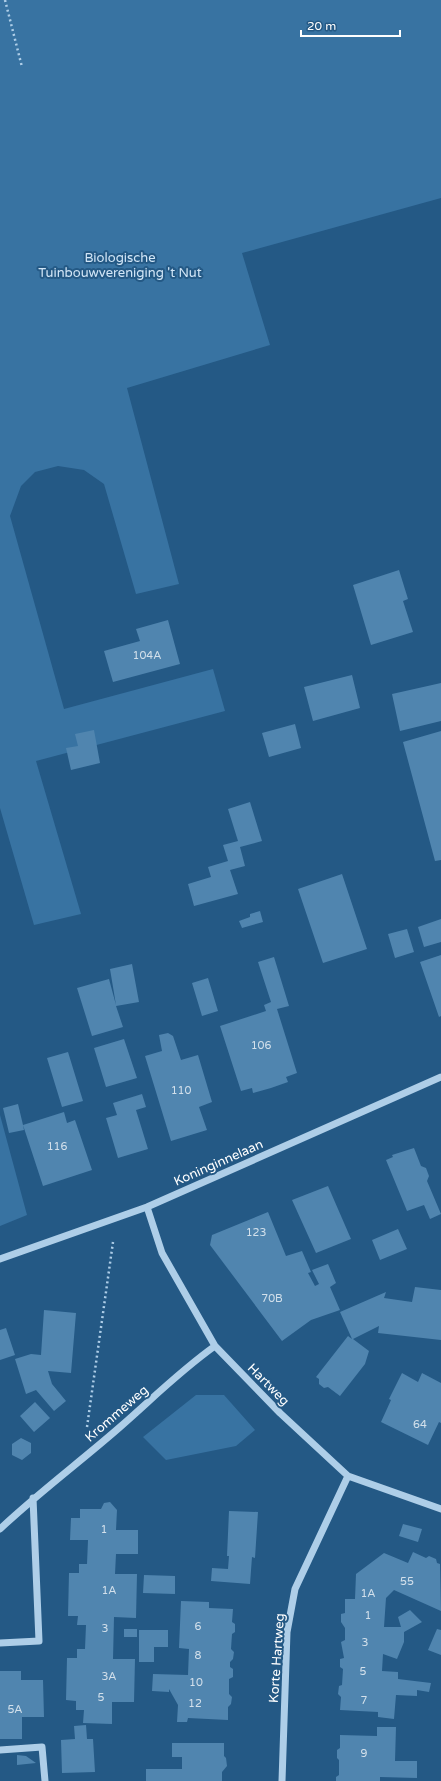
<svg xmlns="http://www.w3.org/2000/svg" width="441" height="1781" viewBox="0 0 441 1781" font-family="'Varela Round',sans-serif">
<rect width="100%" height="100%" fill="#245985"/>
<path fill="#3873a2" d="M 0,0 L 441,0 L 441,198 L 242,253 L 270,345 L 127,388 L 179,584 L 136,594 L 104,484 L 84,470 L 58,466 L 35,472 L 21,486 L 10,516 L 64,709 L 213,669 L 225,711 L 36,761 L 81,914 L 34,925 L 0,808 Z
M 0,1115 L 27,1215 L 0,1226 Z
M 196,1395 L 224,1395 L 255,1430 L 236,1446 L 166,1460 L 143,1437 Z"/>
<path fill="#5085af" d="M 399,570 L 408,599 L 403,601 L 413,632 L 371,645 L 353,585 Z
M 168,620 L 180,664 L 113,682 L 104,651 L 140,641 L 136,629 Z
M 352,675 L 360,708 L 313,721 L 304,687 Z
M 441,683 L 441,721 L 400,731 L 392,694 Z
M 295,724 L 301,748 L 269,757 L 262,733 Z
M 94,730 L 100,763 L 71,770 L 66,748 L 78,746 L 75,734 Z
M 441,731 L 441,860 L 435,861 L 403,742 Z
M 250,802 L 262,841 L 240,847 L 245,866 L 230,870 L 238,894 L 194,906 L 188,884 L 211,877 L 208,867 L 228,861 L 223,845 L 238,841 L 228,809 Z
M 342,874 L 367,949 L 323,963 L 298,889 Z
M 260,911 L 263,922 L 242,928 L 239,921 L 250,917 L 250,914 Z
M 441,919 L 441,942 L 424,947 L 418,927 Z
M 407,929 L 414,952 L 395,958 L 388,934 Z
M 441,955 L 441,1016 L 439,1017 L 420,962 Z
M 274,957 L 289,1006 L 277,1009 L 297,1073 L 286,1077 L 288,1082 L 271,1088 L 253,1093 L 252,1088 L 241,1091 L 220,1026 L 266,1011 L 264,1005 L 271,1002 L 258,962 Z
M 132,964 L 139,1002 L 116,1006 L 123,1027 L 92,1036 L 77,988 L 109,979 L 116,1005 L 110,969 Z
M 208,978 L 218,1011 L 202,1016 L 192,983 Z
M 168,1033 L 173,1036 L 181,1060 L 198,1055 L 212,1102 L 199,1107 L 207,1130 L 171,1141 L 145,1056 L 162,1051 L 159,1035 Z
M 124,1039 L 137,1078 L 106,1087 L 94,1048 Z
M 68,1052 L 83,1101 L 62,1107 L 47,1058 Z
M 142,1094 L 146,1107 L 136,1110 L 148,1149 L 118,1158 L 106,1118 L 117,1115 L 113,1103 Z
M 18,1104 L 23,1125 L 64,1112 L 67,1123 L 75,1120 L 92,1170 L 43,1186 L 23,1125 L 24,1130 L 9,1133 L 3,1108 Z
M 414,1148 L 421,1166 L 426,1168 L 429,1176 L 427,1181 L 441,1214 L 430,1219 L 424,1205 L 407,1211 L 386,1160 L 393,1157 L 392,1155 Z
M 328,1186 L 351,1239 L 316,1253 L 292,1200 Z
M 268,1212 L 286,1256 L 302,1251 L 311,1272 L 308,1273 L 315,1286 L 319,1284 L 312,1270 L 328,1264 L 336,1283 L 330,1287 L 340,1310 L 311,1320 L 282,1341 L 210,1245 L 212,1235 Z
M 398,1229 L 407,1249 L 380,1260 L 372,1240 Z
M 415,1287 L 441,1290 L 441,1340 L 378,1333 L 379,1326 L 353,1339 L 369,1351 L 365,1364 L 340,1396 L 328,1387 L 324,1388 L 319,1384 L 319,1379 L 316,1377 L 348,1336 L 352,1339 L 340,1312 L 386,1292 L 384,1298 L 412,1302 Z
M 44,1310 L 76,1313 L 71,1373 L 48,1371 L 52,1384 L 66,1401 L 54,1411 L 36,1390 L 26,1394 L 15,1359 L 31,1354 L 41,1355 Z
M 6,1328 L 15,1355 L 0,1360 L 0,1330 Z
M 402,1373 L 418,1382 L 422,1373 L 441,1383 L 441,1423 L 439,1422 L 428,1445 L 381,1422 L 391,1400 L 389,1399 Z
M 35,1402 L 50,1418 L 34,1432 L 20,1416 Z
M 21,1438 L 31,1443 L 31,1453 L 22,1460 L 12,1455 L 12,1444 Z
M 110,1502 L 117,1510 L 116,1530 L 138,1530 L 138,1554 L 116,1554 L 115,1574 L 137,1574 L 136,1618 L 114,1617 L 113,1659 L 135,1659 L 134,1702 L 112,1702 L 112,1724 L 83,1723 L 84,1710 L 76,1710 L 76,1701 L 66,1700 L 67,1658 L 77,1658 L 77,1649 L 85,1649 L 86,1625 L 77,1625 L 78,1616 L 68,1616 L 69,1573 L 79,1573 L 79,1564 L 87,1564 L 88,1540 L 70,1540 L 71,1518 L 80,1518 L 80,1509 L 101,1509 L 104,1503 Z
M 229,1511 L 258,1512 L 255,1558 L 252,1557 L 250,1584 L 211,1581 L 212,1568 L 228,1569 L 229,1556 L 227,1556 Z
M 403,1524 L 422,1529 L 418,1542 L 399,1536 Z
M 413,1552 L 426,1558 L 429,1556 L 436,1559 L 437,1563 L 440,1564 L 441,1611 L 394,1590 L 386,1598 L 384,1627 L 401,1627 L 398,1617 L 410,1610 L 422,1622 L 404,1632 L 404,1642 L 397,1659 L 383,1654 L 382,1671 L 398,1672 L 398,1679 L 431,1683 L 429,1692 L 417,1690 L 417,1696 L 396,1695 L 394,1719 L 378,1717 L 378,1712 L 340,1710 L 341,1697 L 338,1694 L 339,1686 L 342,1685 L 343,1669 L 340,1667 L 340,1659 L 344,1658 L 341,1642 L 345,1640 L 345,1628 L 341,1622 L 341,1614 L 345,1613 L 345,1599 L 355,1599 L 356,1574 L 384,1553 L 408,1563 Z
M 144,1575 L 175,1576 L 175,1594 L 143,1593 Z
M 181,1601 L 209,1602 L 209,1608 L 233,1609 L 232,1622 L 235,1624 L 235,1632 L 232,1634 L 231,1649 L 234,1652 L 233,1659 L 230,1662 L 230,1667 L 233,1669 L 233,1677 L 229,1679 L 229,1694 L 232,1697 L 231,1704 L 228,1707 L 228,1720 L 188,1718 L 187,1722 L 177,1722 L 178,1705 L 169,1689 L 169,1692 L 152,1691 L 153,1674 L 188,1675 L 189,1649 L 179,1648 Z
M 124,1629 L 137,1629 L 137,1637 L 124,1637 Z
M 437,1629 L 441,1630 L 441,1655 L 428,1650 Z
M 139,1630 L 168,1630 L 168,1647 L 154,1647 L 154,1662 L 139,1662 Z
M 0,1671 L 21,1671 L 21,1680 L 43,1680 L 44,1717 L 22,1717 L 22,1739 L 0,1739 Z
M 86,1725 L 87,1739 L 93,1739 L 95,1772 L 62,1773 L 61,1740 L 75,1739 L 74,1726 Z
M 377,1727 L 396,1727 L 395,1761 L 417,1761 L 417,1778 L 380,1777 L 380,1781 L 336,1781 L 336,1777 L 339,1775 L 339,1760 L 337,1758 L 337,1750 L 340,1748 L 340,1735 L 377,1736 Z
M 172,1743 L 224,1743 L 224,1756 L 226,1758 L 227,1766 L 222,1772 L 222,1781 L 146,1781 L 146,1769 L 182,1769 L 182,1757 L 172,1757 Z
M 17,1755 L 26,1756 L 36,1763 L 17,1765 Z"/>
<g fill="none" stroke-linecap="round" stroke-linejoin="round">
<path stroke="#aecee8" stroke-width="2.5" stroke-dasharray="2 3" stroke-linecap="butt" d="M 5,0 L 22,67
M 87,1427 L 113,1242"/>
<path stroke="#aecee8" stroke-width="7" d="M 147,1207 L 162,1253 L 215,1346 L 280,1413 L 348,1476 L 441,1509
M 0,1259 L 147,1207 L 441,1077
M 0,1529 C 38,1493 80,1462 120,1427 C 152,1399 181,1370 215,1346
M 0,1643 L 39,1641 L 33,1498
M 0,1750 L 42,1747 L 45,1781
M 282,1781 L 287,1632 L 295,1589 L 348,1476"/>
</g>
<g text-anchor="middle" stroke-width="4" stroke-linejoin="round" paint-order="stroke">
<g font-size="11" fill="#d3e0eb">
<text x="147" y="659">104A</text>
<text x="261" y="1049">106</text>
<text x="181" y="1094">110</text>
<text x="57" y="1150">116</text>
<text x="256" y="1236">123</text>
<text x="272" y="1302">70B</text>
<text x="420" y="1428">64</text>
<text x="104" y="1533">1</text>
<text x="407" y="1585">55</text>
<text x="109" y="1594">1A</text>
<text x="368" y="1597">1A</text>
<text x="368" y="1619">1</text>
<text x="198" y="1630">6</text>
<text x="105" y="1632">3</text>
<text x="365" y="1646">3</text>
<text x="198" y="1659">8</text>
<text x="363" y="1675">5</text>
<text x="109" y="1680">3A</text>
<text x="196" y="1686">10</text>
<text x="101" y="1701">5</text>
<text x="364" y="1704">7</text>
<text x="195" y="1707">12</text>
<text x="15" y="1713">5A</text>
<text x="364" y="1757">9</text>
</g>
<g font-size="13" fill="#d2e6f7" stroke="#245985">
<text x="120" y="262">Biologische<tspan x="120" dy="15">Tuinbouwvereniging 't Nut</tspan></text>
</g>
<g font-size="13" fill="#fff" stroke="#245985">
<text transform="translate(218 1162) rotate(-24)" y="5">Koninginnelaan</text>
<text transform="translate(269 1384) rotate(45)" y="5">Hartweg</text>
<text transform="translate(116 1413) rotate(-41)" y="5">Krommeweg</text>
<text transform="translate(276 1658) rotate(-86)" y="5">Korte Hartweg</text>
</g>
</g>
<path d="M301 30v6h99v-6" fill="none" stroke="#ffffff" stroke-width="2"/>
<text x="307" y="30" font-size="12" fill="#ffffff" stroke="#245985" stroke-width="3" paint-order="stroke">20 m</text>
</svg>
